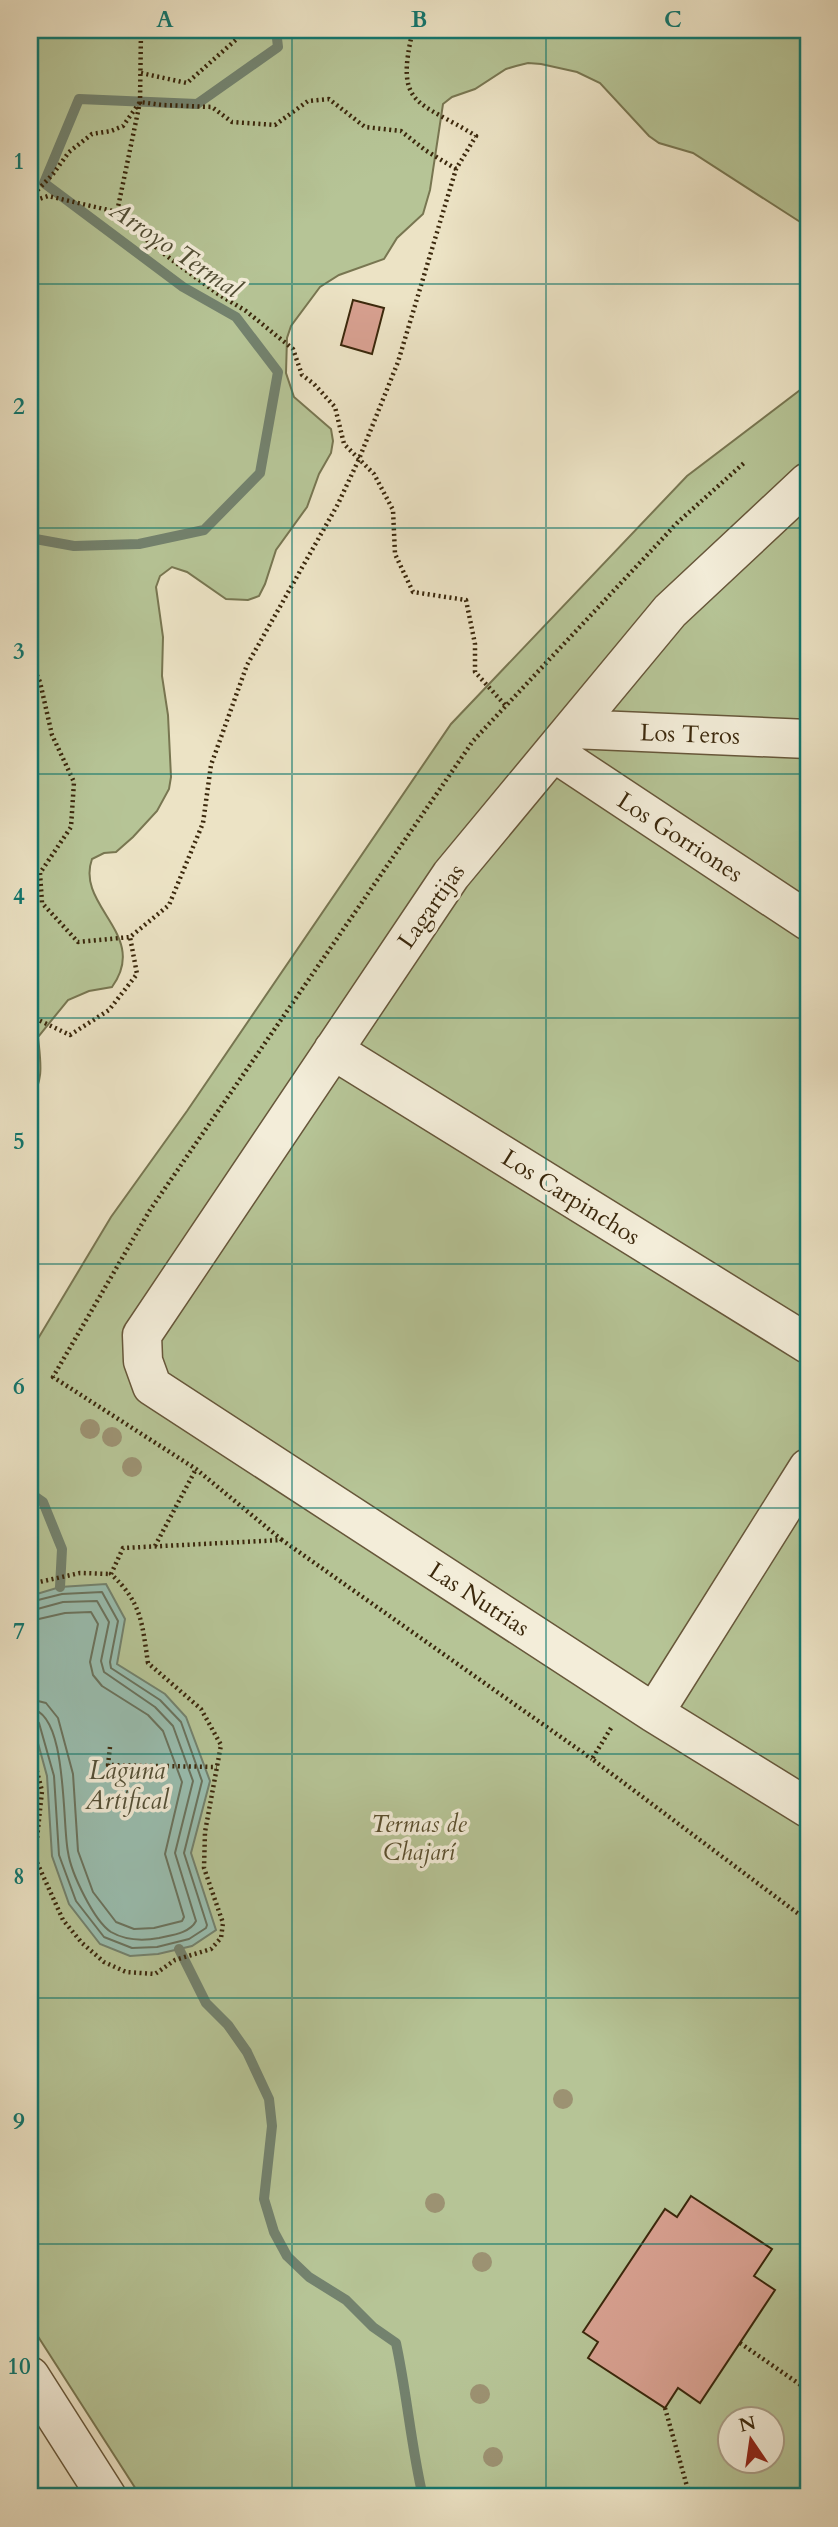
<svg xmlns="http://www.w3.org/2000/svg" width="838" height="2527" viewBox="0 0 838 2527" font-family="Cardo,serif">
<rect width="100%" height="100%" fill="#ece3c5"/>
<filter id="stains"><feTurbulence type="fractalNoise" baseFrequency=".00286" numOctaves="4"/><feColorMatrix values="0 0 0 0 .2 0 0 0 0 .09 0 0 0 0 .02 0 0 0 .5 -.17"/></filter>
<radialGradient id="worn" r=".72"><stop offset=".6" stop-color="#630" stop-opacity="0"/><stop offset="1" stop-color="#630" stop-opacity=".3"/></radialGradient>
<path fill="#b6c496" stroke="#787651" stroke-width="2" fill-rule="evenodd" d="M 30,30 L 808,30 L 808,227 L 693,153 L 659,143 L 649,136 L 600,83 L 577,72 L 541,64 L 528,63 L 516,66 L 506,69 L 475,89 L 452,97 L 443,104 L 430,190 L 423,214 L 397,238 L 384,259 L 339,275 L 320,287 L 291,326 L 287,338 L 286,373 L 294,397 L 331,429 L 333,441 L 331,453 L 319,474 L 307,507 L 276,550 L 265,584 L 259,596 L 248,600 L 226,599 L 187,572 L 172,567 L 160,576 L 156,587 L 163,637 L 162,676 L 168,715 L 171,777 L 169,789 L 157,811 L 133,837 L 116,852 L 104,853 L 92,859 C 75,906 150,935 112,987 L 89,991 L 68,1000 L 38,1037 C 41,1066 44,1077 30,1104 Z
M 808,384 L 808,2497 L 141,2497 L 30,2324 L 30,1352 L 111,1217 L 187,1111 L 451,724 L 687,476 ZM 730,2418 L 772,2418 L 772,2460 L 730,2460 Z"/>
<path fill="#99beb0" stroke="#73826e" stroke-width="2" d="M 106,1584 L 125,1619 L 117,1664 L 165,1694 L 186,1717 L 210,1781 L 191,1853 L 216,1930 L 192,1946 L 158,1954 L 130,1956 L 100,1944 L 69,1904 L 52,1856 L 47,1776 L 30,1714 L 30,1596 L 60,1587 Z"/>
<g fill="none" stroke-linecap="round" stroke-linejoin="round">
<path stroke="#6a735e" stroke-width="2" d="M 30,1602 L 62,1594 L 102,1592 L 118,1621 L 110,1662 L 111,1668 L 160,1700 L 181,1722 L 202,1781 L 184,1853 L 207,1925 L 206,1928 L 189,1939 L 157,1947 L 132,1948 L 104,1937 L 76,1901 L 59,1855 L 54,1776 L 39,1723 L 35,1719 L 30,1718
M 30,1611 L 63,1602 L 97,1601 L 109,1622 L 101,1661 L 104,1672 L 155,1707 L 173,1726 L 193,1781 L 175,1853 L 196,1921 C 190,1933 172,1935 159,1938 C 143,1941 125,1940 111,1932 C 94,1921 71,1873 68,1852 C 62,1825 68,1711 30,1709
M 30,1621 L 65,1613 L 91,1612 L 98,1624 L 90,1662 L 93,1675 L 102,1686 L 148,1715 L 163,1731 L 182,1782 L 165,1854 L 184,1917 L 182,1921 L 154,1928 L 134,1929 L 116,1922 L 93,1892 L 78,1851 L 73,1774 L 58,1718 L 46,1703 L 30,1699"/>
<path stroke="#73826e" stroke-width="10" d="M 30,538 L 74,546 L 139,544 L 204,530 L 260,473 L 278,372 L 236,317 L 183,287 L 44,183 L 79,99 L 197,104 L 278,47 L 276,30
M 30,1493 L 43,1502 L 62,1549 L 60,1587
M 179,1949 L 206,2003 L 228,2025 L 247,2052 L 269,2099 L 272,2126 L 264,2199 L 274,2232 L 287,2256 L 309,2277 L 346,2300 L 373,2327 L 396,2343 C 407,2394 411,2446 423,2497"/>
</g>
<path fill="#d7a090" stroke="#3b280c" stroke-width="2" d="M 353,300 L 384,308 L 372,354 L 341,345 Z
M 691,2196 L 772,2249 L 754,2276 L 775,2290 L 700,2403 L 678,2388 L 665,2408 L 588,2358 L 598,2342 L 583,2332 L 665,2209 L 677,2217 Z"/>
<g fill="none" stroke-linecap="round" stroke-linejoin="round">
<g stroke="#67573a" stroke-width="41">
<path id="minor" d="M 808,482 L 670,611 L 451,875 L 142,1335 L 143,1361 L 152,1386 L 654,1713 L 808,1808
M 572,729 L 808,739
M 553,752 L 808,921
M 333,1050 L 808,1344
M 654,1713 L 808,1468
M 30,2376 L 107,2497"/>
</g>
<path stroke="#3b280c" stroke-width="4.5" stroke-dasharray="2 3.5" stroke-linecap="butt" d="M 141,30 L 140,102 L 117,212 L 125,223 L 172,260 L 218,294 L 246,311 L 293,349 L 302,375 L 314,384 L 335,407 L 344,444 L 374,474 L 393,510 L 395,554 L 413,592 L 466,600 L 475,644 L 475,672 L 506,706
M 141,73 L 187,83 L 239,37 L 240,30
M 30,198 L 53,174 L 69,152 L 92,134 L 111,131 L 123,126 L 140,102 L 162,105 L 212,107 L 232,122 L 275,125 L 308,101 L 329,99 L 365,127 L 401,131 L 425,150 L 456,169
M 30,202 L 48,196 L 117,212
M 30,660 L 40,682 L 52,735 L 74,782 L 71,827 L 40,873 L 42,903 L 78,942 L 130,937 L 169,905 L 203,823 L 211,765 L 247,665 L 338,504 L 359,459 L 398,362 L 456,169 L 476,136 C 419,100 394,108 413,30
M 30,1016 L 70,1035 L 109,1010 L 137,974 L 130,937
M 282,1540 L 196,1469 L 53,1377 L 150,1210 L 473,741 L 678,522 L 744,463
M 155,1546 L 196,1469
M 30,1584 L 80,1573 L 111,1574
M 611,1728 L 592,1759 L 808,1921
M 30,1744 L 42,1791 L 35,1858 L 63,1920 L 82,1943 L 104,1962 L 126,1972 L 155,1974 L 175,1960 L 211,1949 L 221,1938 L 223,1923 L 204,1868 L 205,1832 L 221,1745 L 201,1709 L 148,1663 C 142,1623 142,1603 111,1574 L 123,1548 L 282,1540 L 592,1759
M 110,1747 L 108,1765 L 217,1767
M 740,2343 L 808,2390
M 665,2408 L 690,2497"/>
<use href="#minor" stroke="#f3edd9" stroke-width="38"/>
</g>
<g fill="#9c9272">
<circle cx="90" cy="1429" r="10"/>
<circle cx="112" cy="1437" r="10"/>
<circle cx="132" cy="1467" r="10"/>
<circle cx="563" cy="2099" r="10"/>
<circle cx="435" cy="2203" r="10"/>
<circle cx="482" cy="2262" r="10"/>
<circle cx="480" cy="2394" r="10"/>
<circle cx="493" cy="2457" r="10"/>
</g>
<path fill="none" stroke="#0f766e" stroke-width="2" stroke-opacity="0.55" d="M 292,30 L 292,2497M 546,30 L 546,2497M 30,284 L 808,284M 30,528 L 808,528M 30,774 L 808,774M 30,1018 L 808,1018M 30,1264 L 808,1264M 30,1508 L 808,1508M 30,1754 L 808,1754M 30,1998 L 808,1998M 30,2244 L 808,2244"/>
<g text-anchor="middle" stroke-width="7" stroke-linejoin="round" paint-order="stroke">
<g font-size="24" fill="#3b280c" stroke="#f3edd9">
<text transform="translate(690 734) rotate(2)" y="8">Los Teros</text>
<text transform="translate(680 837) rotate(33)" y="8">Los Gorriones</text>
<text transform="translate(431 906) rotate(-55)" y="8">Lagartijas</text>
<text transform="translate(571 1197) rotate(32)" y="8">Los Carpinchos</text>
<text transform="translate(479 1599) rotate(33)" y="8">Las Nutrias</text>
</g>
<g font-size="24" font-style="italic" fill="#5a4f2e" stroke="#f3edd9">
<text x="419" y="1832">Termas de<tspan x="419" dy="28">Chajarí</tspan></text>
</g>
<g font-size="26" font-style="italic" fill="#524e35" stroke="#f3edd9">
<text transform="translate(176 249) rotate(34)" y="9">Arroyo Termal</text>
<text x="127" y="1779">Laguna<tspan x="127" dy="30">Artifical</tspan></text>
</g>
</g>
<rect width="838" height="2527" fill="none" stroke="#ece3c5" stroke-width="77"/>
<g transform="translate(751 2440) rotate(347)"><circle r="33" fill="#f3edd9" stroke="#a99e87" stroke-width="2"/>
<path d="M0-5L12 26L0 18L-12 26Z" fill="#8f2418"/>
<text y="-10" font-size="19" font-weight="bold" text-anchor="middle" fill="#3b280c">N</text>
</g>
<rect x="38" y="38" width="762" height="2450" fill="none" stroke="#0f766e" stroke-width="2.5"/>
<g font-size="23" text-anchor="middle" font-weight="bold" fill="#0f766e">
<text x="165" y="27">A</text>
<text x="419" y="27">B</text>
<text x="673" y="27">C</text>
<text x="19" y="169">1</text>
<text x="19" y="414">2</text>
<text x="19" y="659">3</text>
<text x="19" y="904">4</text>
<text x="19" y="1149">5</text>
<text x="19" y="1394">6</text>
<text x="19" y="1639">7</text>
<text x="19" y="1884">8</text>
<text x="19" y="2129">9</text>
<text x="19" y="2374">10</text>
</g>
<rect width="100%" height="100%" filter="url(#stains)"/>
<rect width="100%" height="100%" fill="url(#worn)"/>
</svg>
